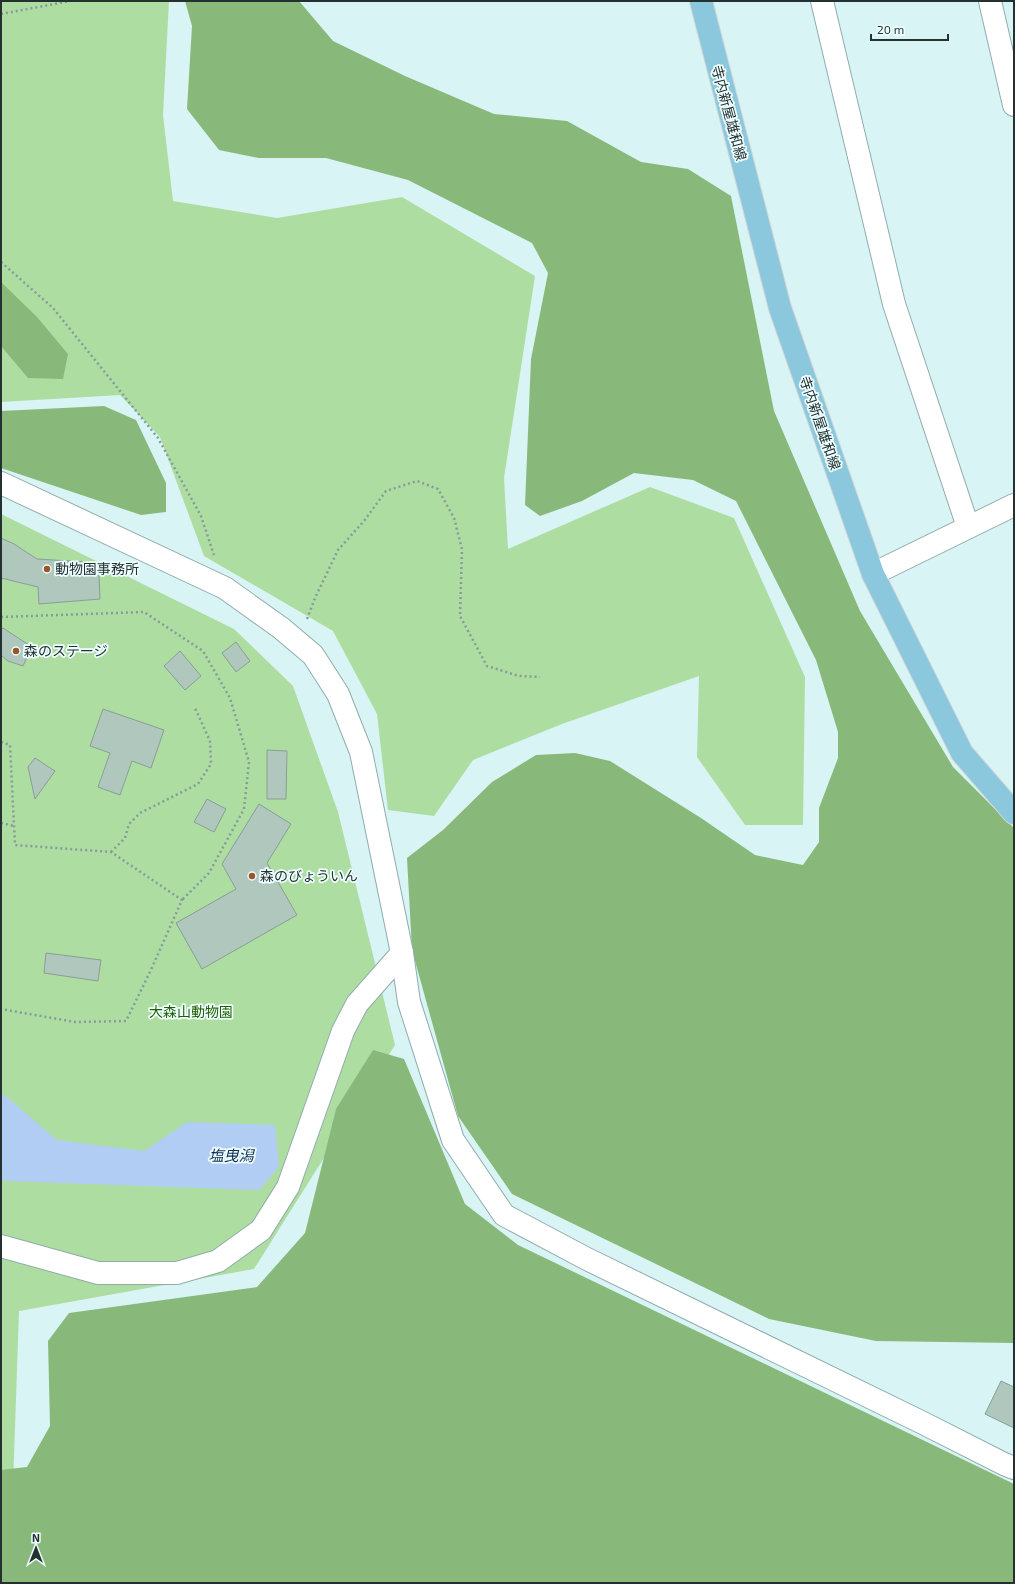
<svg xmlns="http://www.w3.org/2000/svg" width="1015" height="1584" viewBox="0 0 1015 1584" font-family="'Exo 2','Noto Sans JP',sans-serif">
<rect width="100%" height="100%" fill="#d8f4f5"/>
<path fill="#aedda1" d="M 1,1 L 169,1 L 163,115 L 173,201 L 277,218 L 402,197 L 535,276 L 504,478 L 508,549 L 650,487 L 734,518 L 805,677 L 803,825 L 745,825 L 697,757 L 699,676 L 562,724 L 473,760 L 434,816 L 388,810 L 377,714 L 333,631 L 204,556 L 160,437 L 120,395 L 1,402 Z
M 1,514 L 234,629 L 293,686 L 338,812 L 395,1045 L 254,1269 L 19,1311 L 13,1486 L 1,1489 Z"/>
<path fill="#89b97a" d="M 185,1 L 299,1 L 333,41 L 405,76 L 494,114 L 567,121 L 641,162 L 688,169 L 731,196 L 774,411 L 860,611 L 953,767 L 1014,828 L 1014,1343 L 876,1341 L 769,1319 L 512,1194 L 458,1116 L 412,950 L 407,858 L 443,830 L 492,782 L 536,755 L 575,753 L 610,761 L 701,818 L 755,855 L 803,865 L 819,842 L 819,808 L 838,758 L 838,732 L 816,660 L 736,501 L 693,480 L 634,473 L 582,501 L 540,516 L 525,505 L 531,359 L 548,273 L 532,243 L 408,180 L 326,158 L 259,158 L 219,150 L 187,109 L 192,26 Z
M 1,282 L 37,317 L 68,354 L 63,379 L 28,378 L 1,346 Z
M 104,406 L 136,420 L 166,483 L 166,512 L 141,515 L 1,468 L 1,411 Z
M 373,1050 L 404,1059 L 465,1204 L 518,1245 L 1014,1484 L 1014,1583 L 1,1583 L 1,1470 L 27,1467 L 50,1426 L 48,1341 L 69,1313 L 257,1287 L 305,1233 L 336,1109 Z"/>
<path fill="#b1cdf3" d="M 1,1092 L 57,1140 L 144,1151 L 187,1122 L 275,1125 L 279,1167 L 259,1190 L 6,1181 L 1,1179 Z"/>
<path fill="#afc7bd" stroke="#889f95" d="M 1,538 L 14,544 L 37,559 L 87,562 L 99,575 L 100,599 L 39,604 L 38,587 L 1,578 Z
M 3,628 L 32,647 L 23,666 L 8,661 L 1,655 L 1,630 Z
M 236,642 L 250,661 L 236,672 L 222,653 Z
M 180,651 L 201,676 L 185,690 L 164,666 Z
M 103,709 L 164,730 L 151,768 L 132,761 L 120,795 L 98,787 L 110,753 L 90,746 Z
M 267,750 L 287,751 L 286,799 L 267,799 Z
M 35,758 L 55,771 L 35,799 L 28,767 Z
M 207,799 L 226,809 L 214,832 L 194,822 Z
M 259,804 L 291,824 L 267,863 L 297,915 L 202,969 L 176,923 L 236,889 L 222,864 Z
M 46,953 L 101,960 L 98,981 L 44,973 Z
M 1001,1381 L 1014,1387 L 1014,1428 L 985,1414 Z"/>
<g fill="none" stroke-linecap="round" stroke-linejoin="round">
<g stroke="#91acac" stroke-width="24">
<path id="minor" d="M 822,1 L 894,304 L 968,527
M 990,1 L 1014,105
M 873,574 L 1014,505
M 1,1246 L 98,1273 L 177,1273 L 218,1261 L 261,1230 L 288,1187 L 343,1031 L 357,1004 L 402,953"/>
</g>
<g stroke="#91acac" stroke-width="24">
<path id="tertiary" d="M 1,483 L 225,588 L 281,628 L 313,655 L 338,694 L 361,752 L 402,953 L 409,1002 L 453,1140 L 504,1215 L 587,1259 L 921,1422 L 1004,1464 L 1014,1468"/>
</g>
<g stroke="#d3d6d6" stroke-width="24">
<path id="primary" d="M 701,1 L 780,308 L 873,574 L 962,753 L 1014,813"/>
</g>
<path stroke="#869b9b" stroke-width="2.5" stroke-dasharray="2 3" stroke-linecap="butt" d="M 1,14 L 70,1
M 1,262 L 53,308 L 158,438 L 201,516 L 214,555
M 1,617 L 144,612 L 203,651 L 230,698 L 249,762 L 244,809 L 209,873 L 182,900
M 307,619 L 315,598 L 338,550 L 364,521 L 386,491 L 417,481 L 438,489 L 454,518 L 462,549 L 460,616 L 487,666 L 519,676 L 540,677
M 1,742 L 10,745 L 15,845 L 111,852 L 182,900 L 150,972 L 126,1021 L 75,1022 L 1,1009
M 1,823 L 14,826
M 111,852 L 125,838 L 129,824 L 140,813 L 198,784 L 211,764 L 210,741 L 195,708"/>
<use href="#minor" stroke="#fff" stroke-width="22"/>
<use href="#tertiary" stroke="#fff" stroke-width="22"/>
<use href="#primary" stroke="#8cc8dd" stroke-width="22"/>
</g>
<g fill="#9a5529" stroke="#eff" stroke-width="1.5">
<circle cx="47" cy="569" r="4"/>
<circle cx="16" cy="651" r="4"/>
<circle cx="252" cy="876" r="4"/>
</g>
<g text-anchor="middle" stroke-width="3.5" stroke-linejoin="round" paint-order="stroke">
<g font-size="14" fill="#253030" stroke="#eff">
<text transform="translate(729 113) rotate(75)" y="5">寺内新屋雄和線</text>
<text transform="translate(820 423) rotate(71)" y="5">寺内新屋雄和線</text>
</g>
<g font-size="14" fill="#253030" stroke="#eff" text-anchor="start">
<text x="55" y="574">動物園事務所</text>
<text x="24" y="656">森のステージ</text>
<text x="260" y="881">森のびょういん</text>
</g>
<g font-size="14" fill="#205e01" stroke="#eff">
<text x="191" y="1017">大森山動物園</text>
</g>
<g font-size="15" font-style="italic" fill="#0d2c53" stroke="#eff">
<text x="231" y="1161">塩曳潟</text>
</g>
</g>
<rect width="1015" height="1584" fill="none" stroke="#253030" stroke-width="4"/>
<g transform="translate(36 1548)" stroke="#eeffff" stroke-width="3" paint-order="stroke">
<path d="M0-3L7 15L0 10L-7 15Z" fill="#253030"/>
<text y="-6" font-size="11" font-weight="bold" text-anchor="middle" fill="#253030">N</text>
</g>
<path d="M871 34v6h77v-6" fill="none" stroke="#253030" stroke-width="2"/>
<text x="877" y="34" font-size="12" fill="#253030" stroke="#eeffff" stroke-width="3" paint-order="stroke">20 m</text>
</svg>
